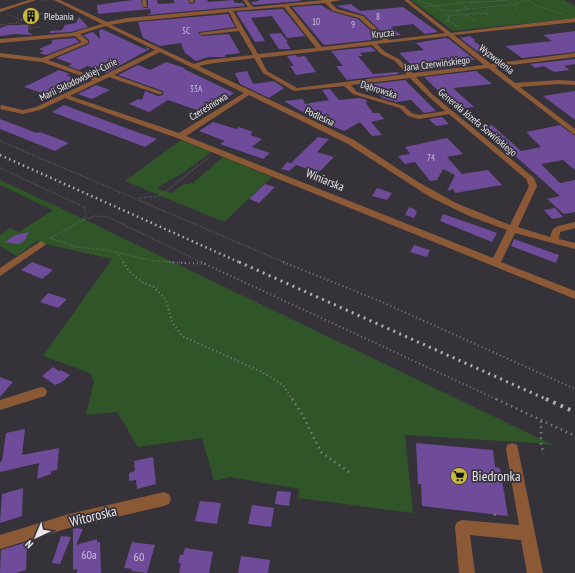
<svg xmlns="http://www.w3.org/2000/svg" width="575" height="573" viewBox="0 0 575 573" font-family="'PT Sans Narrow',sans-serif">
<rect width="100%" height="100%" fill="#35323a"/>
<path fill="#2f5528" d="M 411,0 L 564,0 L 575,6 L 575,18 L 453,31 Z
M 181,140 L 211,152 L 183,173 L 158,187 L 158,189 L 172,193 L 182,185 L 193,183 L 223,157 L 272,177 L 224,222 L 125,181 Z
M 0,180 L 73,214 L 555,446 L 536,443 L 405,435 L 413,513 L 298,498 L 299,489 L 230,477 L 214,481 L 202,438 L 138,447 L 117,412 L 86,415 L 94,381 L 90,373 L 43,356 L 112,259 L 50,245 L 37,241 L 17,256 L 0,246 L 0,235 L 10,228 L 19,232 L 53,210 L 0,185 Z"/>
<path fill="#6e4c99" d="M 132,0 L 141,0 L 143,8 L 148,8 L 148,0 L 157,0 L 158,4 L 175,3 L 173,0 L 188,0 L 190,4 L 195,3 L 195,0 L 207,0 L 208,2 L 233,0 L 235,3 L 243,3 L 245,6 L 147,15 L 151,13 L 150,9 L 98,14 L 97,5 Z
M 258,0 L 300,0 L 301,1 L 254,5 L 251,2 L 259,1 Z
M 351,4 L 360,11 L 403,7 L 438,32 L 425,34 L 413,24 L 391,27 L 401,35 L 387,37 L 364,15 L 336,6 Z
M 321,5 L 333,12 L 358,19 L 380,39 L 326,45 L 323,44 L 292,7 Z
M 283,9 L 305,36 L 287,38 L 272,16 L 251,18 L 265,41 L 255,42 L 236,12 Z
M 228,14 L 235,27 L 199,32 L 198,33 L 202,36 L 229,34 L 240,53 L 225,55 L 225,57 L 208,57 L 196,61 L 185,53 L 181,43 L 160,46 L 143,38 L 138,22 Z
M 79,17 L 88,27 L 71,32 L 49,33 L 50,31 L 62,30 L 65,25 L 76,23 Z
M 9,25 L 28,25 L 28,32 L 33,35 L 16,34 L 0,36 L 0,28 Z
M 102,29 L 147,50 L 146,47 L 150,49 L 106,73 L 88,66 L 79,70 L 68,66 L 72,64 L 56,58 L 89,44 L 89,40 L 83,35 L 93,32 L 100,39 L 99,30 Z
M 575,31 L 575,52 L 522,58 L 505,46 L 552,41 L 543,35 Z
M 281,33 L 288,42 L 286,42 L 291,49 L 279,49 L 269,34 Z
M 470,36 L 475,40 L 474,41 L 495,57 L 486,58 L 460,38 Z
M 75,38 L 79,42 L 46,55 L 39,53 L 44,51 L 39,49 L 53,43 L 51,42 L 54,41 L 49,40 Z
M 445,38 L 449,39 L 475,60 L 464,61 L 469,65 L 418,71 L 399,53 L 424,50 L 416,43 Z
M 371,47 L 376,51 L 360,53 L 363,56 L 358,56 L 373,74 L 397,72 L 399,74 L 347,80 L 336,66 L 343,66 L 331,51 Z
M 296,55 L 297,57 L 305,56 L 316,72 L 296,75 L 290,66 L 294,66 L 287,56 Z
M 575,59 L 575,64 L 564,66 L 570,70 L 554,72 L 544,66 L 535,68 L 530,64 Z
M 166,62 L 185,68 L 184,69 L 234,93 L 215,106 L 209,105 L 199,111 L 168,100 L 149,112 L 129,104 L 138,99 L 142,100 L 145,91 L 158,96 L 163,95 L 163,91 L 118,75 L 138,65 L 150,70 Z
M 59,70 L 70,74 L 66,75 L 86,82 L 51,96 L 24,87 Z
M 247,71 L 253,84 L 274,81 L 284,88 L 269,98 L 240,84 L 235,73 Z
M 476,71 L 492,84 L 453,88 L 474,107 L 460,109 L 454,104 L 452,104 L 424,77 Z
M 405,80 L 436,111 L 424,113 L 411,100 L 396,102 L 382,98 L 371,84 Z
M 96,85 L 110,90 L 92,99 L 78,94 Z
M 330,89 L 339,100 L 360,98 L 367,100 L 366,103 L 373,113 L 379,113 L 384,119 L 371,122 L 382,135 L 372,136 L 360,122 L 344,131 L 311,117 L 284,101 L 303,99 L 305,104 L 329,100 L 322,90 Z
M 575,91 L 575,120 L 543,96 Z
M 64,105 L 134,131 L 157,139 L 145,147 L 52,112 Z
M 442,117 L 449,124 L 436,126 L 429,119 Z
M 0,119 L 37,133 L 40,132 L 69,143 L 55,151 L 0,129 Z
M 213,122 L 236,129 L 239,127 L 253,132 L 250,135 L 262,139 L 252,147 L 270,153 L 263,159 L 220,144 L 225,141 L 199,131 Z
M 492,125 L 521,151 L 541,147 L 526,132 L 560,125 L 575,136 L 575,170 L 563,160 L 541,164 L 560,183 L 575,180 L 575,212 L 564,214 L 547,199 L 560,196 L 483,127 Z
M 318,137 L 329,139 L 317,152 L 334,157 L 318,173 L 291,163 Z
M 447,138 L 463,154 L 447,157 L 462,174 L 488,170 L 502,185 L 455,193 L 453,189 L 447,191 L 455,175 L 443,169 L 437,180 L 430,181 L 415,162 L 405,164 L 398,156 L 410,154 L 405,147 Z
M 287,162 L 296,165 L 289,171 L 281,169 Z
M 265,184 L 275,187 L 259,203 L 249,199 Z
M 377,188 L 392,193 L 387,200 L 372,196 Z
M 409,207 L 414,209 L 417,212 L 414,218 L 405,215 Z
M 555,208 L 563,217 L 552,219 L 544,210 Z
M 443,214 L 475,225 L 497,233 L 492,242 L 440,221 Z
M 29,232 L 25,240 L 21,243 L 16,244 L 5,242 L 15,235 Z
M 514,239 L 559,255 L 556,263 L 511,246 Z
M 414,245 L 430,250 L 427,257 L 410,252 Z
M 32,262 L 53,270 L 42,279 L 21,270 Z
M 48,293 L 67,299 L 58,308 L 40,302 Z
M 53,367 L 59,371 L 61,370 L 70,375 L 62,382 L 55,385 L 42,376 Z
M 0,377 L 13,382 L 0,397 Z
M 25,429 L 22,455 L 59,448 L 57,470 L 51,471 L 51,474 L 37,479 L 39,463 L 0,472 L 0,462 L 2,461 L 6,433 Z
M 416,443 L 493,450 L 495,467 L 500,468 L 508,516 L 422,506 L 421,484 L 418,484 Z
M 153,457 L 156,484 L 137,489 L 136,480 L 129,481 L 129,473 L 135,471 L 134,461 Z
M 23,488 L 22,516 L 0,523 L 2,494 Z
M 277,491 L 291,492 L 289,506 L 275,504 Z
M 200,501 L 221,503 L 217,524 L 195,521 Z
M 252,505 L 274,508 L 271,527 L 248,524 Z
M 77,528 L 83,529 L 76,545 L 97,539 L 97,542 L 100,542 L 101,573 L 77,573 L 77,569 L 73,570 L 73,529 Z
M 61,536 L 71,537 L 60,564 L 52,563 Z
M 27,542 L 26,570 L 16,573 L 0,573 L 1,550 Z
M 132,542 L 155,545 L 147,573 L 131,571 L 132,569 L 124,568 Z
M 185,548 L 213,552 L 209,573 L 179,573 L 181,563 L 178,563 L 180,555 L 183,555 Z
M 241,556 L 270,560 L 268,573 L 238,573 Z"/>
<g fill="none" stroke-linecap="round" stroke-linejoin="round">
<path stroke="#807e85" stroke-width="1" stroke-dasharray="0.5 1.5" stroke-linecap="butt" d="M 41,0 L 47,0
M 418,0 L 435,6 L 424,7
M 527,0 L 537,6 L 563,14
M 482,2 L 508,0
M 459,3 L 482,2 L 480,0
M 459,3 L 468,9 C 457,10 443,14 435,6 Z
M 516,4 L 516,9
M 468,9 L 516,4 L 524,0
M 457,11 L 459,15 L 485,13 L 488,7
M 485,13 L 488,14 L 486,16
M 7,14 L 22,20
M 443,14 L 449,16 L 448,21 L 444,21
M 466,15 L 476,22
M 449,16 L 458,15
M 22,20 L 28,21
M 448,21 L 459,27
M 16,22 L 22,20 L 28,12 L 25,12
M 0,25 L 15,23 L 31,26 L 26,32
M 26,25 L 28,21 L 34,20 L 42,13 L 28,12
M 29,28 L 41,27"/>
<path stroke="#807e85" stroke-width="1.5" stroke-dasharray="0.5 2" stroke-linecap="butt" d="M 0,141 L 286,263
M 0,168 L 84,207 L 86,214 L 83,220 L 51,238
M 139,198 L 160,196 L 210,156
M 83,220 L 95,216 L 108,217 L 203,263
M 50,238 L 76,247 L 106,250 L 154,261 L 186,263
M 117,253 L 124,263"/>
<path stroke="#807e85" stroke-width="2" stroke-dasharray="1 3" stroke-linecap="butt" d="M 123,262 L 130,272 L 143,283 L 154,287 L 166,300 L 172,322 L 182,336 L 262,372 L 283,385 L 293,400
M 169,262 L 205,264 L 201,262
M 283,262 L 382,302 L 575,389
M 205,264 L 498,400"/>
<path stroke="#807e85" stroke-width="2.5" stroke-dasharray="1.5 4" stroke-linecap="butt" d="M 292,399 L 302,414 L 321,452 L 349,472
M 496,399 L 575,436
M 541,421 L 541,445 L 544,454
M 495,514 L 495,519"/>
<path fill="#8c5937" fill-rule="evenodd" d="M 29,0 L 36,0 L 0,12 L 0,9 Z
M 54,0 L 60,0 L 107,22 L 127,18 L 248,7 L 243,0 L 247,0 L 253,7 L 324,0 L 342,0 L 330,2 L 337,9 L 363,16 L 389,40 L 445,33 L 404,0 L 409,0 L 451,33 L 575,18 L 575,22 L 454,35 L 491,64 L 575,53 L 575,57 L 495,67 L 515,83 L 558,80 L 575,81 L 575,85 L 558,84 L 520,87 L 575,129 L 575,135 L 488,68 L 416,77 L 432,94 L 534,178 L 537,186 L 518,227 L 550,237 L 553,229 L 558,226 L 575,222 L 575,228 L 560,232 L 559,239 L 575,243 L 575,249 L 515,233 L 501,262 L 575,291 L 575,299 L 177,138 L 65,98 L 40,110 L 23,114 L 0,109 L 1,105 L 23,110 L 36,107 L 93,80 L 42,62 L 0,57 L 0,53 L 42,58 L 82,42 L 75,36 L 0,43 L 0,39 L 71,33 L 102,24 ZM 325,3 L 333,11 L 359,18 L 383,40 L 322,47 L 289,6 ZM 284,7 L 316,48 L 258,54 L 233,11 ZM 229,12 L 237,28 L 199,33 L 202,35 L 239,31 L 253,55 L 207,60 L 194,64 L 111,25 L 127,22 ZM 106,26 L 155,50 L 98,78 L 48,60 L 88,43 L 88,41 L 80,34 ZM 448,36 L 484,65 L 413,73 L 399,59 L 385,52 L 377,44 ZM 372,45 L 381,54 L 395,61 L 407,74 L 297,88 L 267,71 L 260,58 ZM 160,52 L 244,93 L 179,133 L 70,96 L 109,77 L 158,94 L 162,94 L 162,92 L 114,75 ZM 254,58 L 263,73 L 294,91 L 344,86 L 353,94 L 400,108 L 408,116 L 419,119 L 449,114 L 526,179 L 529,186 L 510,225 L 456,203 L 418,182 L 354,140 L 199,66 L 208,64 ZM 410,78 L 428,96 L 445,111 L 419,115 L 412,113 L 404,106 L 357,92 L 351,85 ZM 249,95 L 348,144 L 430,197 L 469,216 L 507,230 L 493,258 L 186,136 Z
M 142,0 L 146,0 L 147,7 L 143,7 Z
M 189,0 L 193,0 L 194,2 L 190,3 Z
M 41,241 L 46,244 L 44,246 L 0,276 L 0,268 Z
M 41,387 L 45,388 L 47,392 L 45,396 L 0,410 L 0,400 Z
M 512,443 L 517,445 L 518,449 L 543,573 L 527,573 L 521,540 L 470,535 L 475,573 L 459,573 L 455,527 L 457,522 L 462,520 L 519,525 L 506,449 L 507,445 Z
M 164,492 L 169,494 L 171,499 L 169,504 L 164,506 L 69,528 L 0,549 L 0,535 L 69,514 Z"/>
<path stroke="#b4b2b8" stroke-width="2.5" stroke-dasharray="1.5 3.5" stroke-linecap="butt" d="M 0,155 L 241,263"/>
<path stroke="#b4b2b8" stroke-width="3" stroke-dasharray="2 4.5" stroke-linecap="butt" d="M 239,262 L 548,400"/>
<path stroke="#b4b2b8" stroke-width="4" stroke-dasharray="2.5 5.5" stroke-linecap="butt" d="M 546,399 L 575,412"/>
</g>
<defs>
<g id="building-disc" transform="scale(0.9)"><circle r="9.5" fill="#c8bb3b" stroke="#35323a"/><path d="M-4-6H4V6H1V3H-1V6H-4ZM-2.5-4.3h1.7v1.8h-1.7ZM.8-4.3h1.7v1.8H.8ZM-2.5-1h1.7V.8h-1.7ZM.8-1h1.7V.8H.8Z" fill="#111"/></g>
<g id="supermarket-disc" transform="scale(0.9)"><circle r="9.5" fill="#c8bb3b" stroke="#35323a"/><path d="M-6-5.5h2.5l.6 2H6L4.5 2H-2.5L-4.4-4H-6ZM-1.5 3.2a1.3 1.3 0 1 0 .1 0ZM3 3.2a1.3 1.3 0 1 0 .1 0Z" fill="#111"/></g>
</defs>
<g fill-rule="evenodd">
<use href="#building-disc" x="31" y="16"/>
<use href="#supermarket-disc" x="459" y="476"/>
</g>
<g text-anchor="middle" stroke-width="3.5" stroke-linejoin="round" paint-order="stroke">
<g font-size="9" fill="#cac0d8">
<text x="378" y="20">8</text>
<text x="316" y="25">10</text>
<text x="353" y="28">9</text>
<text x="186" y="34">5C</text>
<text x="196" y="92">33A</text>
<text x="431" y="161">74</text>
</g>
<g font-size="10" fill="#e9e7ed" stroke="#35323a" text-anchor="start">
<text x="44" y="20">Plebania</text>
</g>
<g font-size="10" fill="#e9e7ed" stroke="#35323a">
<text transform="translate(383 33) rotate(-7)" y="4">Krucza</text>
<text transform="translate(497 59) rotate(38)" y="4">Wyzwolenia</text>
<text transform="translate(437 63) rotate(-7)" y="4">Jana Czerwińskiego</text>
<text transform="translate(78 79) rotate(-26)" y="4">Marii Skłodowskiej-Curie</text>
<text transform="translate(379 89) rotate(18)" y="4">Dąbrowska</text>
<text transform="translate(208 106) rotate(-32)" y="4">Czereśniowa</text>
<text transform="translate(320 116) rotate(25)" y="4">Podleśna</text>
<text transform="translate(478 122) rotate(40)" y="4">Generała Józefa Sowińskiego</text>
</g>
<g font-size="12" fill="#e9e7ed" stroke="#35323a">
<text transform="translate(325 180) rotate(22)" y="4">Winiarska</text>
</g>
<g font-size="12" fill="#cac0d8">
<text x="89" y="559">60a</text>
<text x="139" y="561">60</text>
</g>
<g font-size="14" fill="#e9e7ed" stroke="#35323a" text-anchor="start">
<text x="472" y="481">Biedronka</text>
</g>
<g font-size="14" fill="#e9e7ed" stroke="#35323a">
<text transform="translate(93 516) rotate(-14)" y="5">Witoroska</text>
</g>
</g>
<g transform="translate(36 537) rotate(224)" stroke="#35323a" stroke-width="3" paint-order="stroke">
<path d="M0-3L7 15L0 10L-7 15Z" fill="#e9e7ed"/>
<text y="-6" font-size="11" font-weight="bold" text-anchor="middle" fill="#e9e7ed">N</text>
</g>
</svg>
